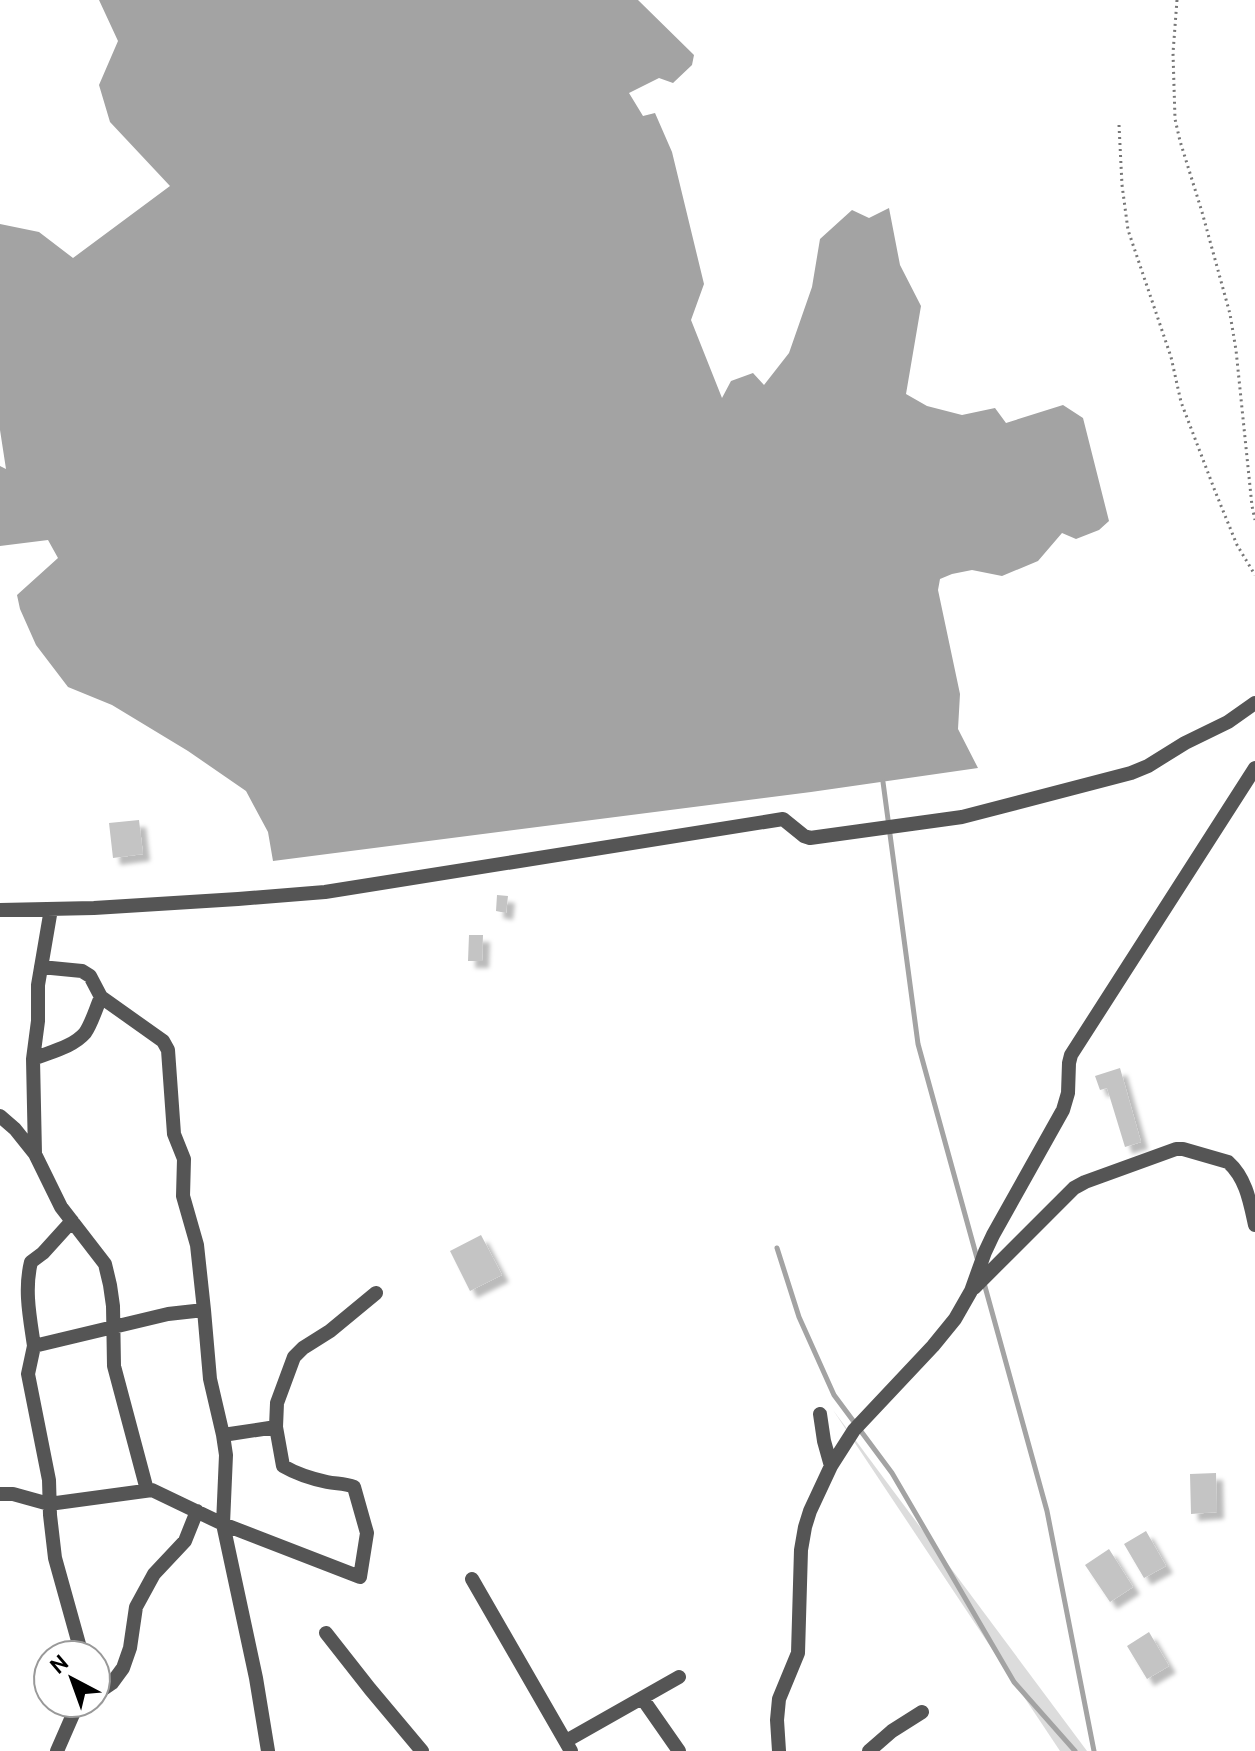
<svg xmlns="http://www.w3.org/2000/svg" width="1255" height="1751" viewBox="0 0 1255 1751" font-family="Cabin,sans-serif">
<defs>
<filter id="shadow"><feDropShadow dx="7" dy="7" stdDeviation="2" flood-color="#0004"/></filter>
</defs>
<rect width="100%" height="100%" fill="#fff"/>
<path fill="#dcdcdc" d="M 833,1410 L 1087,1751 L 1060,1751 Z"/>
<path fill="#a3a3a3" d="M 99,0 L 638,0 L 694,55 L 692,65 L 673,83 L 659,78 L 629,93 L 643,116 L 655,113 L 672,152 L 704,284 L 691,320 L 722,398 L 731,381 L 753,373 L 764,385 L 789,353 L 812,287 L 820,239 L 852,210 L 869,218 L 889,208 L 900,265 L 921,306 L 906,394 L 927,406 L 962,415 L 995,408 L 1006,423 L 1063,405 L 1083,418 L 1109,521 L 1099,530 L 1076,539 L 1062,533 L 1038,561 L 1002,576 L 972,570 L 952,574 L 940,579 L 938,590 L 960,694 L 958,729 L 978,768 L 811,792 L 273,861 L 268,832 L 246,791 L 188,751 L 112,705 L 68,687 L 36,645 L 20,609 L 17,595 L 58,558 L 48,540 L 0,546 L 0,466 L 6,469 L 0,430 L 0,224 L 39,232 L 73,258 L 170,186 L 110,122 L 99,85 L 118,41 Z"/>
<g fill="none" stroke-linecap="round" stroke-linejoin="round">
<path stroke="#a3a3a3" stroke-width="5" d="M 883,782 L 918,1044 L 977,1258
M 777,1248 L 799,1317 L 834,1395 L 892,1473 L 1014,1682 L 1075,1751
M 984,1283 L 1047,1511 L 1094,1751"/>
</g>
<path fill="#c4c4c4" filter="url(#shadow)" d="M 139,820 L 143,854 L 113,858 L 109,823 Z
M 497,895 L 508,896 L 506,913 L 496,911 Z
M 469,935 L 483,935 L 482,961 L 468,961 Z
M 1120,1068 L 1141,1142 L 1125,1147 L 1107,1088 L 1100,1090 L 1095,1076 Z
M 481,1235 L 502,1275 L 470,1291 L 450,1251 Z
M 1216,1473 L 1217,1512 L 1191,1514 L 1190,1474 Z
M 1146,1531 L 1166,1566 L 1144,1578 L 1124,1544 Z
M 1109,1549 L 1133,1587 L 1110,1602 L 1085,1565 Z
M 1149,1632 L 1169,1666 L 1147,1679 L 1127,1646 Z"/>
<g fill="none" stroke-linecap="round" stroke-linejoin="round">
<path stroke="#777" stroke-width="3" stroke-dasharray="2 4" stroke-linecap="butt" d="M 1177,0 L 1173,53 L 1175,119 L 1180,141 L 1202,212 L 1230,314 L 1236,350 L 1252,506 L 1255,520
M 1119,125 L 1122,185 L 1128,230 L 1171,357 L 1181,402 L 1215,491 L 1237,545 L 1255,575"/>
<path stroke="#555" stroke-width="14" d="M 0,910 L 94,908 L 238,899 L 325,892 L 783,819 L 804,836 L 810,838 L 962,817 L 1131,773 L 1148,766 L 1185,743 L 1228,722 L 1255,703
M 41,967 L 82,971 L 90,976 L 101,997 L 163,1041 L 168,1050 L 174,1134 L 184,1159 L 183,1196 L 197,1245 L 204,1310
M 33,1059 C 50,1052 73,1047 85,1033 C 92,1023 96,1008 101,997
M 0,1116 L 15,1129 L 35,1154 L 61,1207 L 105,1264 L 110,1285 L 113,1306 L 114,1366 L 147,1490
M 35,1154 L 33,1059 L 38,1021 L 38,985 L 51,909
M 974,1288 L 1074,1188 L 1085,1182 L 1176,1149 L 1183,1149 L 1228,1162 C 1246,1178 1250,1202 1255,1225
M 34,1346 C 30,1318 24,1290 31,1262 L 43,1253 L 72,1221
M 820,1414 L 824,1441 L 831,1466
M 223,1435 L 276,1427 L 277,1403 L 294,1357 L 303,1348 L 330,1331 L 376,1293
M 0,1494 L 13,1494 L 49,1504 L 152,1490 L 223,1524 L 360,1577 L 367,1533 L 354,1487 C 345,1483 337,1484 327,1482 C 313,1479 295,1473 283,1466 L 276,1427
M 472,1579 L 571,1751
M 326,1633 L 370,1689 L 422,1751
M 82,1655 L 55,1558 L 50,1515 L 49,1480 L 28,1374 L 34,1346 L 168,1314 L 204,1310 L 210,1379 L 223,1435 L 226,1455 L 223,1524 L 256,1678 L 268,1751
M 96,1694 L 112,1683 L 123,1668 L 130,1648 L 136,1607 L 154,1574 L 185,1541 L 197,1511
M 642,1698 L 679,1751
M 566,1741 L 679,1677
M 57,1751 L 78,1703
M 779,1751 L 777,1720 L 779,1699 L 798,1653 L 801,1550 L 805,1527 L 810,1511 L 831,1466 L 854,1430 L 933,1346 L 955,1319 L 971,1291 L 985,1252 L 993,1235 L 1063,1110 L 1068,1093 L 1069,1063 L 1071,1055 L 1255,768
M 869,1751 L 892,1731 L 922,1712"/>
</g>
<g transform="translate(72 1679) rotate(319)"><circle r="38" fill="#ffffff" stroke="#999999" stroke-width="2"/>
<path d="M0-6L14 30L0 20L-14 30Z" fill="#000000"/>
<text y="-12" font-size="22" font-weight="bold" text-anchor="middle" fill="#000000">N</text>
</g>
</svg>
